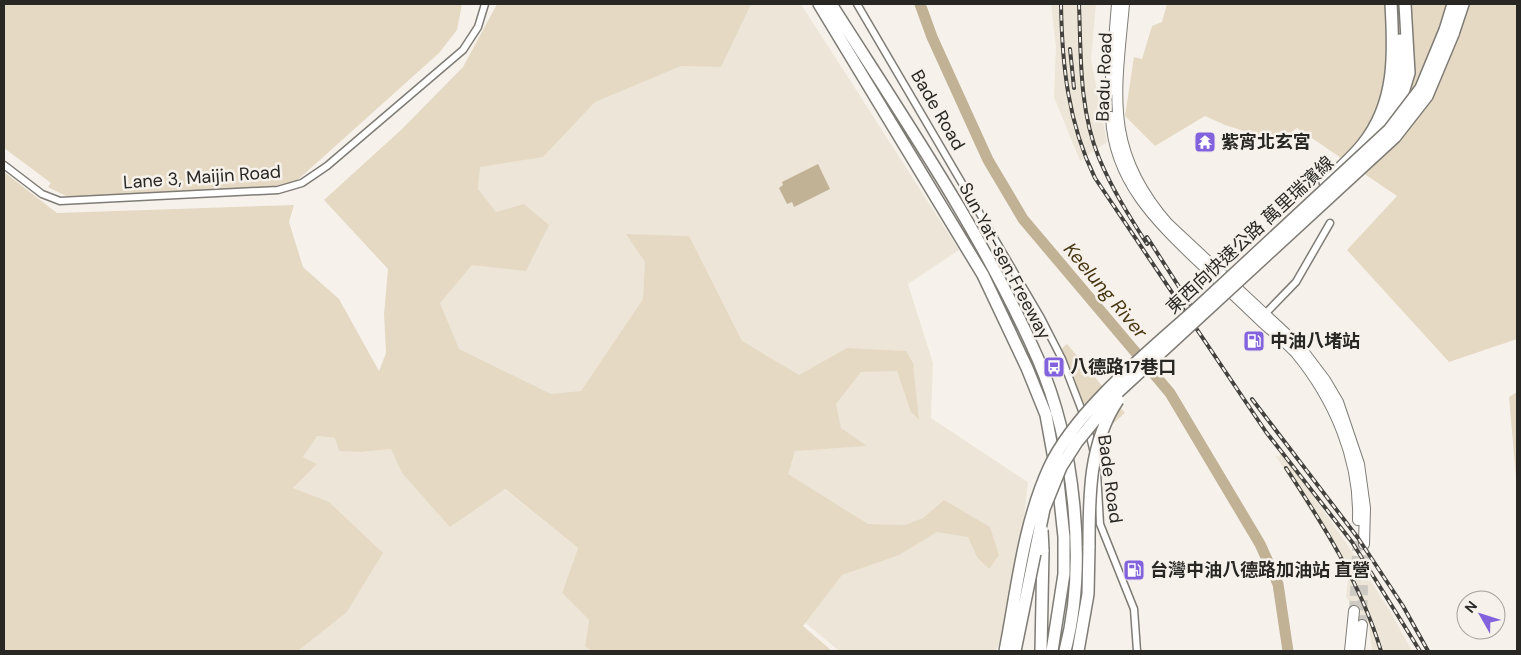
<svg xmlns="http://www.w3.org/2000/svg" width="1521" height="655" viewBox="0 0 1521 655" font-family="'DM Sans','Noto Sans TC',sans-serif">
<rect width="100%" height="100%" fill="#f6f2eb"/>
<path fill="#ede6d8" d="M 723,4 L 801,4 L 959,250 L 908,284 L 933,363 L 931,418 L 1028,482 L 1023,527 L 1002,640 L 995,651 L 839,651 L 796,615 L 449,363 L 419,265 L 501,114 Z
M 1051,4 L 1096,4 L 1091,59 L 1107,142 L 1080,161 L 1054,97 L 1056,47 Z
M 316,436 L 335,438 L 362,452 L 391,449 L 504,489 L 578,548 L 562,593 L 589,620 L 585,645 L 591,651 L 298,651 L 346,613 L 293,488 L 316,464 L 303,457 Z
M 1281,450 L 1351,550 L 1390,611 L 1412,651 L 1372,651 L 1369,626 L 1346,597 L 1349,572 L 1275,455 L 1279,457 Z"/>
<path fill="#e5d9c3" d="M 4,4 L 462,4 L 457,30 L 439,53 L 292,185 L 72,199 L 48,187 L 51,183 L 4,148 Z
M 497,4 L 751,4 L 721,67 L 681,66 L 595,102 L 543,157 L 480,167 L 478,189 L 496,212 L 524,204 L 549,225 L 526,271 L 472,265 L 440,303 L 459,349 L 551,394 L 581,391 L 643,299 L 645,262 L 626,234 L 689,236 L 742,341 L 799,375 L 847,348 L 906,351 L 913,363 L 919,420 L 911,412 L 897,371 L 861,372 L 836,404 L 841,428 L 867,446 L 795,451 L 788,474 L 868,524 L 905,525 L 923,518 L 944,500 L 990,527 L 999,555 L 989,569 L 977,557 L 968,537 L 937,532 L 899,555 L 842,575 L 803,626 L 832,651 L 591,651 L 585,646 L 589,620 L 562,593 L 578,548 L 505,489 L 450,527 L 402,473 L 391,449 L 362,452 L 339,451 L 335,438 L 317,436 L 303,457 L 317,464 L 293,488 L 329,502 L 383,553 L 346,613 L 298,651 L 4,651 L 4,172 L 57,213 L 294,205 L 289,222 L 303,267 L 339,299 L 379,371 L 386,353 L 384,314 L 388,269 L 324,200 L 402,129 L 463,67 Z
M 1167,4 L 1517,4 L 1517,339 L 1449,362 L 1347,250 L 1397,196 L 1297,128 L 1279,142 L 1225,125 L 1205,116 L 1155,146 L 1125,116 L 1134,57 L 1142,59 L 1152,26 L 1162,22 Z
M 1067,344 L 1125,413 L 1108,428 L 1090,439 L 1061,349 Z
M 1517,392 L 1517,489 L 1509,397 Z"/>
<path fill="#c1b195" d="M 818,164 L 830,189 L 794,207 L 792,202 L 787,204 L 779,188 L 783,185 L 782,182 Z"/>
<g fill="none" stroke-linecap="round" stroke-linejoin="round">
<path stroke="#c1b195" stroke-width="11" d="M 920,4 L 932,37 L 988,160 L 1023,219 L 1170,393 L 1260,544 L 1278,584 L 1288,651"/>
<path stroke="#cdc9c3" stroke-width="10" stroke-dasharray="10 5" stroke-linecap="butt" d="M 1354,611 L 1358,535
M 1362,625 L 1364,544"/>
<g stroke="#7f7c76" stroke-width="9">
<path id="street" d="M 857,4 L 1041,318 L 1062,359 L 1084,416
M 4,165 L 42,194 L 60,201 L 278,190 L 302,183 L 327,166 L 463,50 L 478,27 L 485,4
M 1265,314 L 1296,282 L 1330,223
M 1088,428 L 1094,453
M 1097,472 L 1100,524 L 1134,609 L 1137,651"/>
</g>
<g stroke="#7f7c76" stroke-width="12">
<path id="primary" d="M 1124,4 C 1116,93 1103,150 1168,224 L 1300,347 L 1325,380 L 1338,402 L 1359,464 L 1365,508 L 1364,544
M 1110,90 L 1117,4
M 1111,117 C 1114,180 1156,221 1199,262 C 1220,282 1241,302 1262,322 C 1273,332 1286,342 1296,353 C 1334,399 1360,459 1358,520
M 1350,651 L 1354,611
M 1359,651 L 1362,625"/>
</g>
<g stroke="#7f7c76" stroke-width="14">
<path id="highway" d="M 819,4 L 983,275 L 1027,368 L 1046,415 L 1058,481 L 1064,537 L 1064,574 L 1052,651
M 831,4 C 904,119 983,234 1038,359 C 1074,442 1088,564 1065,651
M 1445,30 L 1453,4
M 1453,34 L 1463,4
M 1395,119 L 1409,73 L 1405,4
M 1379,135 C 1395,105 1402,75 1400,40
M 1325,182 C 1338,170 1352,158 1363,144 C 1396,103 1394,53 1391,4
M 1041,651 L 1043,550
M 1078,651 L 1088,594 L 1089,546"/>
</g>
<use href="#street" stroke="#fff" stroke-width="6"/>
<use href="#primary" stroke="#fff" stroke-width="10"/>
<use href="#highway" stroke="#fff" stroke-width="11"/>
<g stroke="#43413e" stroke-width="4">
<path id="rail" d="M 1061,4 C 1062,65 1068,123 1095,178 L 1266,432 L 1352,542 L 1420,651
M 1079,4 C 1081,55 1079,110 1099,158 C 1112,189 1129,216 1147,244
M 1070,49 L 1074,88
M 1147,237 L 1190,304
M 1252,399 L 1358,538 L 1403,606 L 1428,651
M 1286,468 C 1324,526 1361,584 1381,651"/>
</g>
<use href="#rail" stroke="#f6f2eb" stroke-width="2" stroke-dasharray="5.5" stroke-linecap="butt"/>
<g stroke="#7f7c76" stroke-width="14" stroke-linecap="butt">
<path id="highway-bridge" d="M 1042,530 L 1043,550
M 1089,546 C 1089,496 1089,443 1118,400
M 1005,651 C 1017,590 1023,525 1049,468 C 1075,411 1148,352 1195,310 C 1260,250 1324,190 1389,130 L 1421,88 L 1445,30
M 1015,651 L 1044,509 L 1061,467 L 1077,442 L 1117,393 L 1395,137 L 1427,96 L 1453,34"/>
</g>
<use href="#highway-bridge" stroke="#fff" stroke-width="11"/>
</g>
<defs>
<g id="temple-square" transform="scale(1.125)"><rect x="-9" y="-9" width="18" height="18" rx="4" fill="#8362dd" stroke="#f6f2eb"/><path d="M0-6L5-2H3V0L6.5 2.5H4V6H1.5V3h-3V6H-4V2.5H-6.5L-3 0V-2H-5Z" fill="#fff"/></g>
<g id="fuel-square" transform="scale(1.125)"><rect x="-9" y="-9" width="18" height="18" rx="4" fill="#8362dd" stroke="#f6f2eb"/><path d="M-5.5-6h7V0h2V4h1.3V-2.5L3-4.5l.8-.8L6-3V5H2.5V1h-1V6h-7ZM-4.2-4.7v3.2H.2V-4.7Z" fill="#fff"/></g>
<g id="bus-square" transform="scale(1.125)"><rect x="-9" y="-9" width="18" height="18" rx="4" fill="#8362dd" stroke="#f6f2eb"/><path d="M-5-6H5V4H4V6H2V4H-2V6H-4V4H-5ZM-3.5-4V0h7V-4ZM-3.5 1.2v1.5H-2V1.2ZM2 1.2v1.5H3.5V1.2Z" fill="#fff"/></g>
</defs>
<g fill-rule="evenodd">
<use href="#temple-square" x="1205" y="142"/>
<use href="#fuel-square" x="1254" y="341"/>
<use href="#bus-square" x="1054" y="367"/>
<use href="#fuel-square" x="1134" y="570"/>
</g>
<g text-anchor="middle" stroke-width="5" stroke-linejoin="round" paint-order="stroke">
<g font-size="18" fill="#282724" stroke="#f6f2eb">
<text transform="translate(1104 77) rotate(-88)" y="6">Badu Road</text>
<text transform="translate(938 110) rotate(60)" y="6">Bade Road</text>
<text transform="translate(202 177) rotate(-4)" y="6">Lane 3, Maijin Road</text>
<text transform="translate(1250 235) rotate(-43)" y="6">東西向快速公路 萬里瑞濱線</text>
<text transform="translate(1005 261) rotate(62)" y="6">Sun Yat-sen Freeway</text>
<text transform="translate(1110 479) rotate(82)" y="6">Bade Road</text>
</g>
<g font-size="18" font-weight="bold" fill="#282724" stroke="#f6f2eb" text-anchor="start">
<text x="1221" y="148">紫宵北玄宮</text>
<text x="1270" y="347">中油八堵站</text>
<text x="1070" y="373">八德路17巷口</text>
<text x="1150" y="576">台灣中油八德路加油站 直營</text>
</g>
<g font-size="19" font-style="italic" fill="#47350f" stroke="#f6f2eb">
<text transform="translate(1106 290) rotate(50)" y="7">Keelung River</text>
</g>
</g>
<rect width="1521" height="655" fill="none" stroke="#282724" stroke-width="10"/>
<g transform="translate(1481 615) rotate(309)"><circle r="24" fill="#f6f2eb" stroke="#a4a19b"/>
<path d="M0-4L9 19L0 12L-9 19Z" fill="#8362dd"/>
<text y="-8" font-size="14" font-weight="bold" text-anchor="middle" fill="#282724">N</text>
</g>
</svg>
